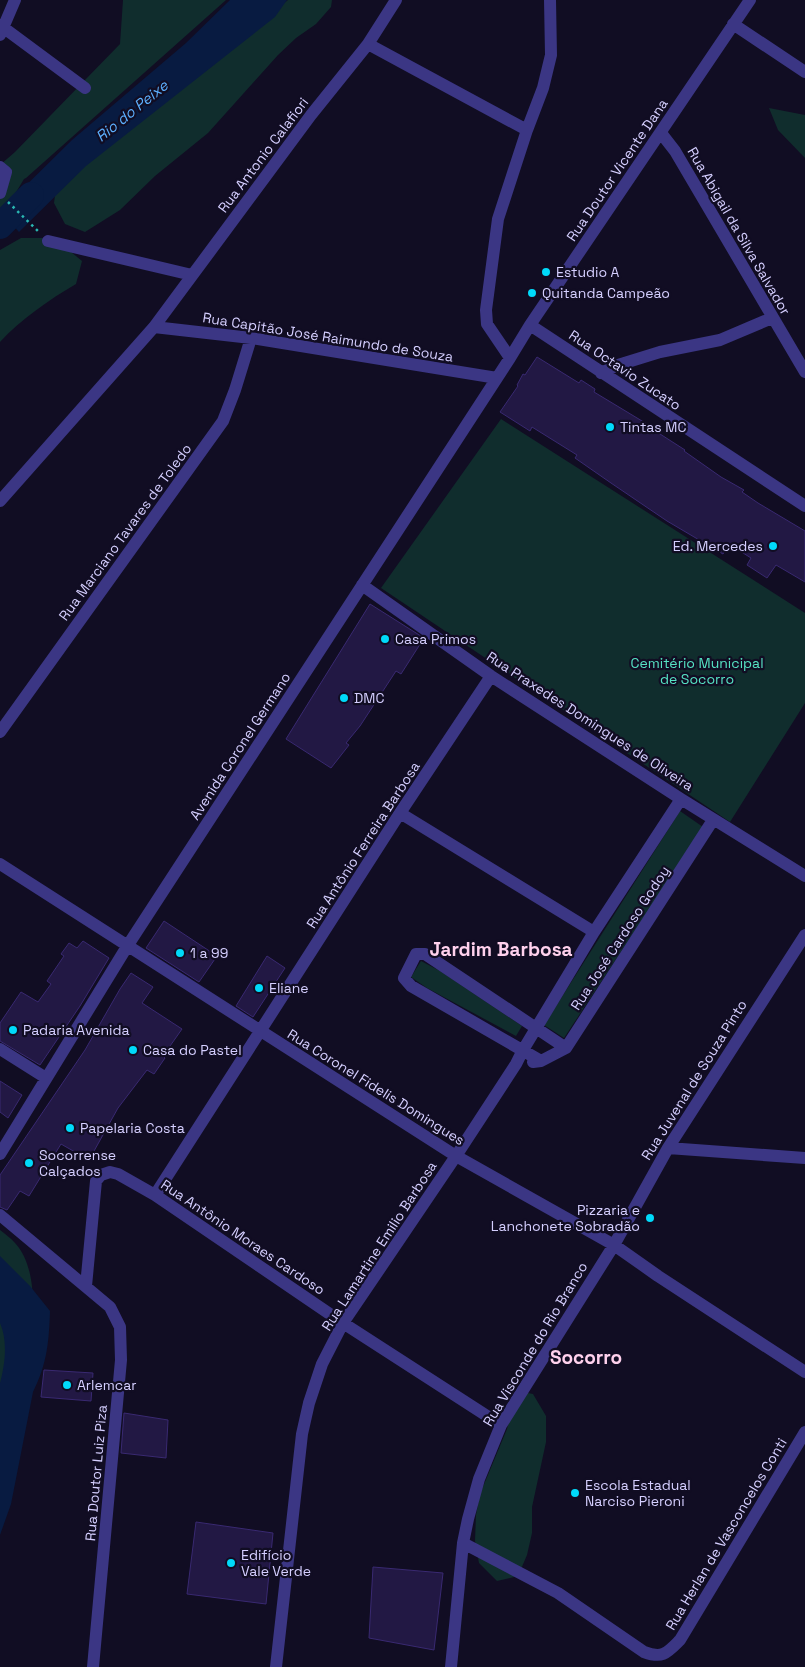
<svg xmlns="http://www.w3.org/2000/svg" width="805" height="1667" viewBox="0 0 805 1667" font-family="'Space Grotesk',sans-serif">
<rect width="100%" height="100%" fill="#110d23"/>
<path fill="#102d2d" d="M 123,0 L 226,0 L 26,178 L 24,179 L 12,199 L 0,210 L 0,165 L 15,152 L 120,44 Z
M 288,0 L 332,0 L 331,7 L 316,24 L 296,38 L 278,55 L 208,133 L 155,176 L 120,210 L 85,232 L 65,224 L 54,203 L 57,180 Z
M 769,108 L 805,115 L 805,158 L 778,130 Z
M 21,238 L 45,238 L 65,247 L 82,261 L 76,284 C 50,299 20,320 0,342 L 0,250 Z
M 501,419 L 805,613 L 805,703 L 730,822 L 381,588 Z
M 680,811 L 703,827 L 564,1038 L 544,1025 Z
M 421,961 L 440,971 L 522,1026 L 516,1036 L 427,988 L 411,977 Z
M 0,1230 C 5,1234 11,1238 15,1243 C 40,1270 32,1322 32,1356 L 0,1392 Z
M 518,1391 L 533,1394 L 546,1416 L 546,1442 L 532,1507 L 532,1533 L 527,1555 L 518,1576 L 497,1581 L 479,1563 L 475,1541 L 476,1515 L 480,1494 L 507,1429 L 512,1407 Z"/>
<path fill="#081b41" d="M 230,0 L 287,0 L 275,17 L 86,166 L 19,232 L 0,211 L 72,140 L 186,43 Z
M 0,1256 L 30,1286 L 50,1311 C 49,1342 47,1364 33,1392 L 11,1504 L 0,1535 L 0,1383 C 5,1365 8,1341 0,1323 Z"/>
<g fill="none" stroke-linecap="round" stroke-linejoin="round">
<path stroke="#081b41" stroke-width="26" d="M 0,226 L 31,195"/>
</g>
<path fill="#221844" stroke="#392971" d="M 537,357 L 579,383 L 581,380 L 595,389 L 594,392 L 647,424 L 646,425 L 685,450 L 684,451 L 721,477 L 744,490 L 742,492 L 758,503 L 805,531 L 805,582 L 776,565 L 767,578 L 747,565 L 751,558 L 729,544 L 723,554 L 667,521 L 611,483 L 575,458 L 577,455 L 532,427 L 530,431 L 500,412 L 518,386 L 517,385 L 523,374 L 525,375 Z
M 370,604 L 424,638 L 401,674 L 396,671 L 360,726 L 346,743 L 349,745 L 331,768 L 286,739 Z
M 164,921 L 217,956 L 199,982 L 146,948 Z
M 83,941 L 109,958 L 80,1006 L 40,1065 L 0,1041 L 0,1023 L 21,992 L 38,1002 L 51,984 L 47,981 L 64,956 L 61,954 L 69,943 L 77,948 Z
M 267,956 L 285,968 L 253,1017 L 236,1006 Z
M 131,973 L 153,987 L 142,1003 L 182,1029 L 163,1056 L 165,1058 L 154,1074 L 147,1070 L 118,1108 L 89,1160 L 61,1144 L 29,1196 L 20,1191 L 7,1210 L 0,1207 L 0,1175 L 85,1050 L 120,989 Z
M 0,1081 L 22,1095 L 8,1118 L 0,1112 Z
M 44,1370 L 93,1373 L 91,1401 L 41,1397 Z
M 124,1413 L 168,1420 L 166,1458 L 121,1453 Z
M 196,1522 L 273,1533 L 266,1604 L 187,1594 Z
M 373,1567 L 443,1573 L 434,1650 L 369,1638 Z"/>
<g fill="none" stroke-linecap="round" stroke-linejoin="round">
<path stroke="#2ab8b3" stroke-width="2.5" stroke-dasharray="2.5 4" stroke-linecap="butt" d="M 8,202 L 40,233"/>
<path stroke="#3b3684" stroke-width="12" d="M 733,24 L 805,72
M 0,25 L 85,88
M 0,35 L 15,0
M 368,44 L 527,130
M 661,133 L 675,151 L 805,372
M 0,167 L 6,172 L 0,193
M 48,241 L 192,275
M 530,325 L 805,506
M 154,327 L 251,338 L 497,378
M 510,358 L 487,324 L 486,310 L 498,219 L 527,130 L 543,88 L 551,55 L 550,0
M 601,373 L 618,365 L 660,352 L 720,340 L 772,318
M 0,501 L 154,327 L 311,115 L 368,44 L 396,0
M 362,585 L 491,676 L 681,799 L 805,876
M 0,732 L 223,421 L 235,390 L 251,338
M 400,813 L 594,932
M 0,864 L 456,1156 L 614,1245 L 658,1276 L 805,1372
M 0,1049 L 46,1078
M 541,1061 L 411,986 L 404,978 L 416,954 L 425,954 L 566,1048
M 533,1062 L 541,1061 L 566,1048 L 713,820
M 668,1148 L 805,1158
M 0,1154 L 128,945 L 510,358 L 530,325 L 750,0
M 155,1195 L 400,813 L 491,676
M 0,1215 L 110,1307 L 120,1327 L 121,1360 L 93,1667
M 86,1286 L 96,1181 L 101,1175 L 110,1172 L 118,1174 L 155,1195 L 343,1323 L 501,1425
M 463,1543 L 558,1593 L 644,1652 C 663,1659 667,1653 680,1640 L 805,1432
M 276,1667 L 302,1434 L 309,1403 L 322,1364 L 343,1323 L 456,1156 L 516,1064 L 523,1050 L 594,932 L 681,799
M 451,1667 L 463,1543 L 468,1519 L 479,1479 L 501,1425 L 614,1245 L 668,1148 L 805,935"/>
</g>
<g fill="#00dafa" stroke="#110d23" stroke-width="2">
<circle cx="546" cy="272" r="5"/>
<circle cx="532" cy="293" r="5"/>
<circle cx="610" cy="427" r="5"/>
<circle cx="773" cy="546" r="5"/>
<circle cx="385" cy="639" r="5"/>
<circle cx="344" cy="698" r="5"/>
<circle cx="180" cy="953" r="5"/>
<circle cx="259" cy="988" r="5"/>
<circle cx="13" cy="1030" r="5"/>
<circle cx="133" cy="1050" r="5"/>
<circle cx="70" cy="1128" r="5"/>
<circle cx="29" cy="1163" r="5"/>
<circle cx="650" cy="1218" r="5"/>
<circle cx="67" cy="1385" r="5"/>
<circle cx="575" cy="1493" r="5"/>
<circle cx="231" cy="1563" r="5"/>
</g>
<g text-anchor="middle" stroke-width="4.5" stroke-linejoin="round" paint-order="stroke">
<g font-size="14" fill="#d5cfff" stroke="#110d23">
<text transform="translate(263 155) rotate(-53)" y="5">Rua Antonio Calafiori</text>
<text transform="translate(617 170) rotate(-56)" y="5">Rua Doutor Vicente Dana</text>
<text transform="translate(739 231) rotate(60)" y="5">Rua Abigail da Silva Salvador</text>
<text transform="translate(328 337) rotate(9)" y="5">Rua Capitão José Raimundo de Souza</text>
<text transform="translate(625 370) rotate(34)" y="5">Rua Octavio Zucato</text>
<text transform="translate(125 532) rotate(-54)" y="5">Rua Marciano Tavares de Toledo</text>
<text transform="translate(590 721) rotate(33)" y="5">Rua Praxedes Domingues de Oliveira</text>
<text transform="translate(240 746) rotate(-57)" y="5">Avenida Coronel Germano</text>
<text transform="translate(363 845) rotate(-57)" y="5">Rua Antônio Ferreira Barbosa</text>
<text transform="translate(620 938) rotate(-57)" y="5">Rua José Cardoso Godoy</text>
<text transform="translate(694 1080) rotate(-58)" y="5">Rua Juvenal de Souza Pinto</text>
<text transform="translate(376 1087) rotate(32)" y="5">Rua Coronel Fidelis Domingues</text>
<text transform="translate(243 1237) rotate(34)" y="5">Rua Antônio Moraes Cardoso</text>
<text transform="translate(379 1246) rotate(-57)" y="5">Rua Lamartine Emilio Barbosa</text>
<text transform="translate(535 1344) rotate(-59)" y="5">Rua Visconde do Rio Branco</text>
<text transform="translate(96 1473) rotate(-85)" y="5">Rua Doutor Luiz Piza</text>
<text transform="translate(726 1534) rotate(-59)" y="5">Rua Herlan de Vasconcelos Conti</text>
</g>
<g font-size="14" fill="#d5cfff" stroke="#110d23" text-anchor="start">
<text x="556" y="277">Estudio A</text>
<text x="542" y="298">Quitanda Campeão</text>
<text x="620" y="432">Tintas MC</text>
<text x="763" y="551" text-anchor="end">Ed. Mercedes</text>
<text x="395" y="644">Casa Primos</text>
<text x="354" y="703">DMC</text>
<text x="190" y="958">1 a 99</text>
<text x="269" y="993">Eliane</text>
<text x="23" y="1035">Padaria Avenida</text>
<text x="143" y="1055">Casa do Pastel</text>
<text x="80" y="1133">Papelaria Costa</text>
<text x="39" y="1160">Socorrense<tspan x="39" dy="16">Calçados</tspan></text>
<text x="640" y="1215" text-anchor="end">Pizzaria e<tspan x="640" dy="16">Lanchonete Sobradão</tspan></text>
<text x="77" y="1390">Arlemcar</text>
<text x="585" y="1490">Escola Estadual<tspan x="585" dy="16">Narciso Pieroni</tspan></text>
<text x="241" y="1560">Edifício<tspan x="241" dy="16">Vale Verde</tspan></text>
</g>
<g font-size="14" fill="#56e3c4" stroke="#110d23">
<text x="697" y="668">Cemitério Municipal<tspan x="697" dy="16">de Socorro</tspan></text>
</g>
<g font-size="15" font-style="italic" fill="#5db0ff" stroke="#110d23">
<text transform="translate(132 111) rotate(-39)" y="5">Rio do Peixe</text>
</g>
<g font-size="19" font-weight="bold" fill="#ffd1ed" stroke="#110d23">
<text x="501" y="956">Jardim Barbosa</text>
<text x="586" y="1364">Socorro</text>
</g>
</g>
</svg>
